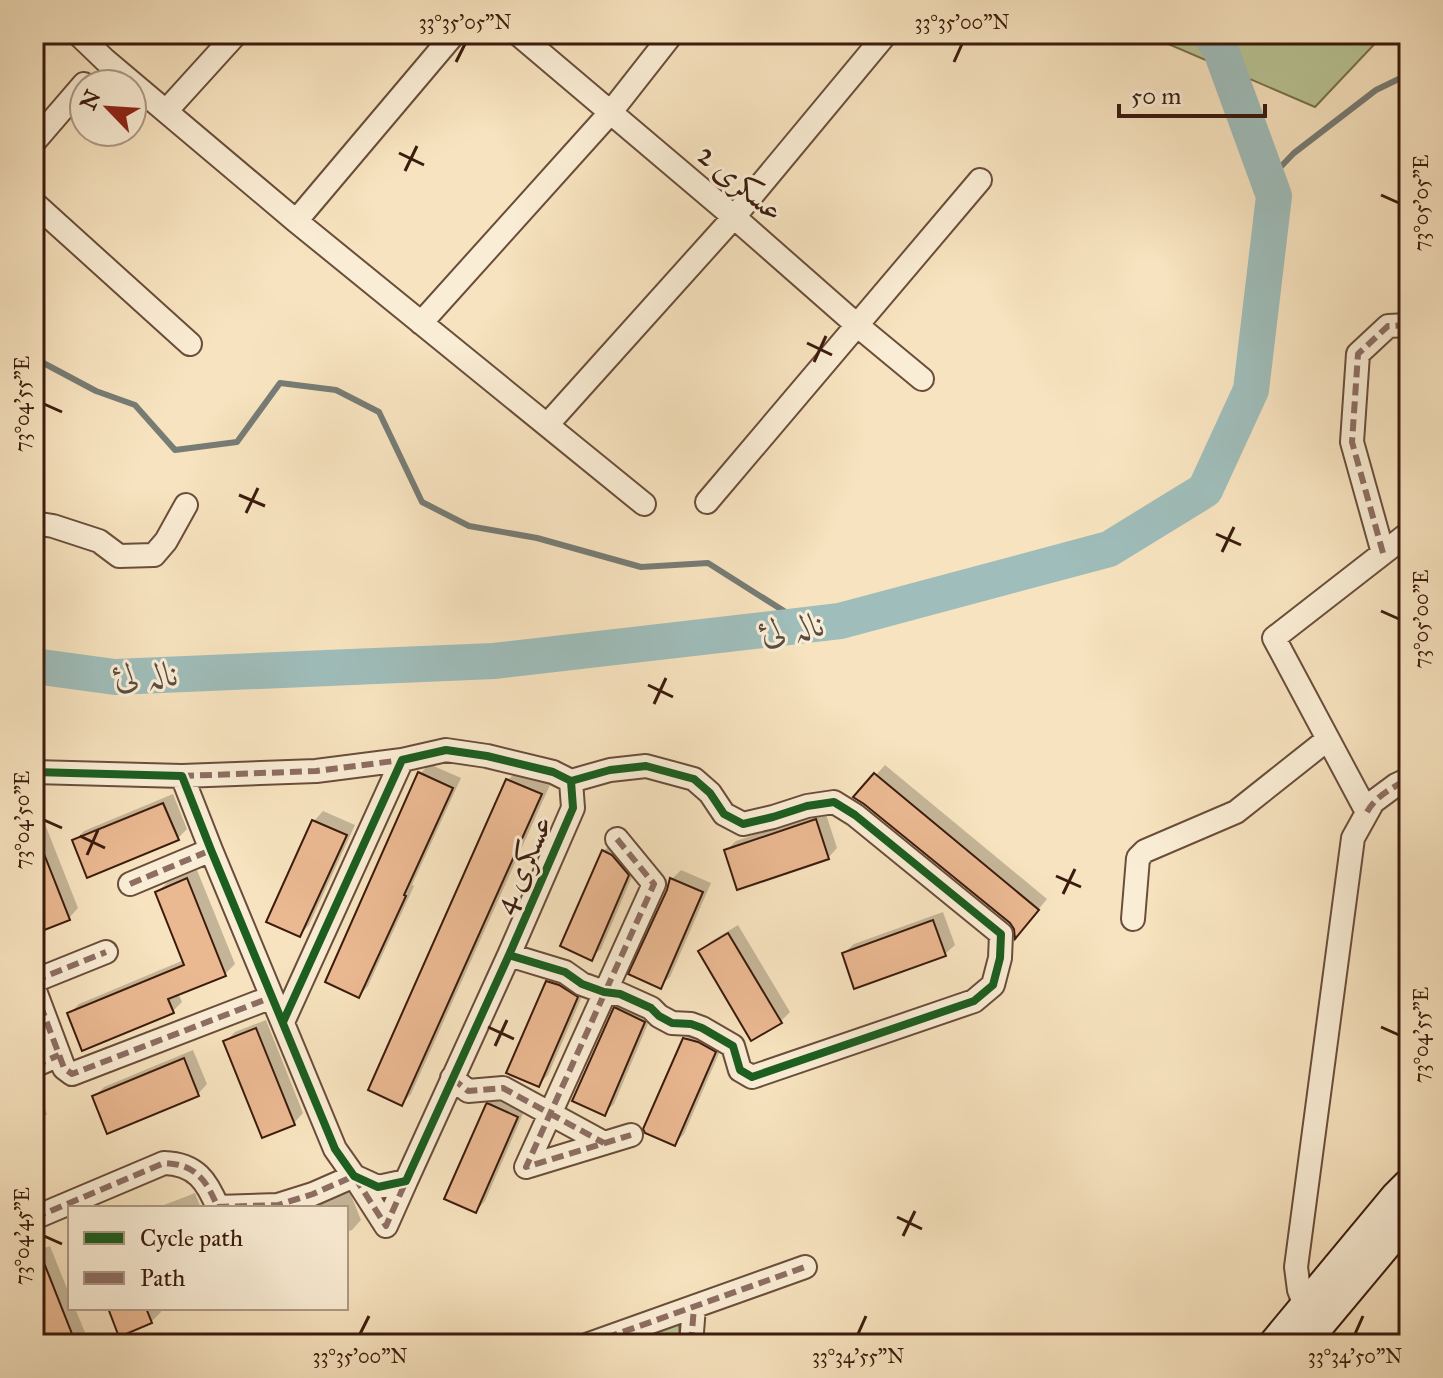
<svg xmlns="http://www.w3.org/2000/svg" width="1443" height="1378" viewBox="0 0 1443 1378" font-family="'IM FELL Great Primer',Amiri,serif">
<rect width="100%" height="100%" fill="#f7e3bf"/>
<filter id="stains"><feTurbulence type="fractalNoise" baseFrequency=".0025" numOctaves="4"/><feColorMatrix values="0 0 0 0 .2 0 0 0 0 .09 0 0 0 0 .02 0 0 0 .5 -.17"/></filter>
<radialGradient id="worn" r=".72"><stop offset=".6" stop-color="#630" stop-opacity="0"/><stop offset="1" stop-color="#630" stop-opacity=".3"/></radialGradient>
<path fill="#b9c495" stroke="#7a7051" stroke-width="2" d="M 1145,34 L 1384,34 L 1315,107 Z
M 679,1323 L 680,1344 L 622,1344 Z"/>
<path fill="#0003" d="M 429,764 L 461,778 L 412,885 L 414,886 L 368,986 L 359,996 L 420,774 Z
M 885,765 L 1047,899 L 1024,927 L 1011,922 L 856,797 Z
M 518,770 L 550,785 L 411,1094 L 402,1104 L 508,780 Z
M 173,794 L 187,829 L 178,838 L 74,841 L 84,831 Z
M 323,811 L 355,825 L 309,925 L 300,935 L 268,921 L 314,821 Z
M 825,811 L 837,848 L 828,858 L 726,851 L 736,841 Z
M 41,814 L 78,908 L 69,918 L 34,919 L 34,817 Z
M 613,842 L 637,865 L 601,949 L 591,958 L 603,852 Z
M 197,870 L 235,964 L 225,974 L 178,993 L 182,1002 L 173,1011 L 69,1014 L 79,1004 L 184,960 L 157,892 L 167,883 Z
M 681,870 L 711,883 L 670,977 L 660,986 L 672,879 Z
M 943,912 L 955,945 L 945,954 L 844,953 L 854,944 Z
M 738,925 L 790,1012 L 781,1021 L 700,952 L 710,942 Z
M 558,973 L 586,987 L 548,1075 L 538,1085 L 548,982 Z
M 625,999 L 653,1012 L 614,1104 L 604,1113 L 615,1008 Z
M 266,1020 L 303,1113 L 294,1123 L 226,1041 L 235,1032 Z
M 695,1029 L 724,1042 L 684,1134 L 674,1144 L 685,1039 Z
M 193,1050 L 207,1084 L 198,1094 L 94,1097 L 104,1087 Z
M 34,1083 L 47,1114 L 34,1125 Z
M 497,1095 L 526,1107 L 485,1201 L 476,1211 L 487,1105 Z
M 349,1190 L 361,1220 L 352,1230 L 346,1232 L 346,1208 L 305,1208 Z
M 195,1193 L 201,1208 L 162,1208 L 164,1205 Z
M 50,1246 L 70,1296 L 70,1308 L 75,1308 L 88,1340 L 83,1344 L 40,1344 L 34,1328 L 34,1252 Z
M 110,1308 L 159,1308 L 161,1312 L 151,1322 Z"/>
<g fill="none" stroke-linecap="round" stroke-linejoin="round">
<path stroke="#777c75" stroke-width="6" d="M 1268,180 L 1294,153 L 1376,90 L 1409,74
M 34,358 L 96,391 L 135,405 L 175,450 L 237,442 L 280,383 L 336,390 L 379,412 L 422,502 L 469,526 L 537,538 L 641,567 L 708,563 L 806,625"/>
<path stroke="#9fbdba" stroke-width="36" d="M 34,666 L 115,677 L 494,661 L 840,621 L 1109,549 L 1205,490 L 1251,390 L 1274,196 L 1220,48 L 1210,34"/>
</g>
<path fill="#eab891" stroke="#3b1b0d" stroke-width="2" d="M 418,772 L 453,788 L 404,895 L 406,896 L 359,998 L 325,982 Z
M 874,773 L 1039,910 L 1015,939 L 1014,929 L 1010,923 L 864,804 L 853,797 Z
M 506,779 L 542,794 L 402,1106 L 368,1090 Z
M 163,803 L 179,840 L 87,878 L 72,840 Z
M 816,819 L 829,859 L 737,890 L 724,850 Z
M 312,820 L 347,835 L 300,937 L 266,922 Z
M 35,831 L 70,920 L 34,934 L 34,832 Z
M 602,850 L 612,855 L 629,875 L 592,961 L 560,946 Z
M 187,878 L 226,976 L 168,999 L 174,1013 L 82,1051 L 67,1013 L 184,965 L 155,892 Z
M 670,878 L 703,892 L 661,989 L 628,974 L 667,890 Z
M 933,920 L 946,956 L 854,989 L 842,953 Z
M 728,933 L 782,1023 L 751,1041 L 698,951 Z
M 546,981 L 559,985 L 578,997 L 539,1087 L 506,1073 Z
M 614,1007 L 645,1022 L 605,1116 L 572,1101 Z
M 256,1028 L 295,1125 L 262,1138 L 223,1041 Z
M 683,1038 L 698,1042 L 716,1052 L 675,1146 L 645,1133 L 643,1129 Z
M 184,1058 L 199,1096 L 107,1134 L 92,1096 Z
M 487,1103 L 518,1117 L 476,1213 L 444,1199 L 486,1104 Z
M 34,1240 L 35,1240 L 76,1344 L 38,1344 L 34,1333 Z
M 108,1308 L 146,1308 L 152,1323 L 119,1337 Z"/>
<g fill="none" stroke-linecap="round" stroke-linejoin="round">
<g stroke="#6a4d3a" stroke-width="26">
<path id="street" d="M 78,34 L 105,60 L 296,221 L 644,504
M 518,34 L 734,217 L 858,326 L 922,379
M 167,110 L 236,34
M 34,142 L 84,84
M 34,203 L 190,344
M 296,221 L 454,34
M 421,323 L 610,113 L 672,34
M 547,425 L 734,217 L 886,34
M 707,502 L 980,180
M 34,523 L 53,526 L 99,541 L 119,556 L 154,555 L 166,541 L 186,505
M 1383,553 L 1352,442 L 1358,354 L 1388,326 L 1409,325
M 34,772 L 182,776 L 211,850 L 335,1149 L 354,1176 L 378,1187 L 406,1181 L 509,955 L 573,808 L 571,781 L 553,772 L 487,756 L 446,750 L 402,760 L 283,1022
M 182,776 L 316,771 L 402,760
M 1367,812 L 1274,638 L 1409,533
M 617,839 L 654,884 L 526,1167 L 631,1135
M 130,884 L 211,850
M 1133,919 L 1138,858 L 1145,851 L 1236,812 L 1328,739
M 509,955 L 565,972 L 582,984 L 604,992 L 620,994 L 651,1008 L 659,1016 L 672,1023 L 691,1024 L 702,1028 L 733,1046 L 740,1070 L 752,1077 L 974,1001 L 993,985 L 1000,958 L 1001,934 L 855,815 L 834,802 L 807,806 L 773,817 L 743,824 L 724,814 L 710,793 L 694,779 L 646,766 L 610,770 L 571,781
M 34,981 L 106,952
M 34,988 L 64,1068 L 72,1074 L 272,997
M 34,1066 L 59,1055
M 452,1078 L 468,1091 L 503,1088 L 604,1143
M 217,1207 L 278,1205 L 313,1194 L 354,1176 L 386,1226 L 406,1181
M 34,1218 L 164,1163 C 196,1164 207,1181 218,1208
M 1305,1306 L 1299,1290 L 1296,1267 L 1353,838 L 1373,802 L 1396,785 L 1409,779
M 589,1344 L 805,1267
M 691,1344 L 694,1307"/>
</g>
<g stroke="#3b1b0d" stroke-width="34">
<path id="secondary" d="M 1274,1344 L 1396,1197 L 1409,1184
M 1303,1344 L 1409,1217"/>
</g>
<use href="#street" stroke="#faedd5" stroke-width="22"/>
<use href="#secondary" stroke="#faedd5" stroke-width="30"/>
<path stroke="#8d6e63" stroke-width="6" stroke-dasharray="12 6" stroke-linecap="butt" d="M 1383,553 L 1352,442 L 1358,354 L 1388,326 L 1409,325
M 182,776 L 316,771 L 402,760
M 1367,812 C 1376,796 1393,787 1409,779
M 617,839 L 654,884 L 526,1167 L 631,1135
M 130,884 L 211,850
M 34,981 L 106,952
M 34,988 L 64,1068 L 72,1074 L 272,997
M 34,1066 L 59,1055
M 452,1078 L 468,1091 L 503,1088 L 604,1143
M 217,1207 L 278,1205 L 313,1194 L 354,1176 L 386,1226 L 406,1181
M 34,1218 L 164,1163 C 196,1164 207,1181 218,1208
M 589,1344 L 805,1267
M 691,1344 L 694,1307"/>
<g stroke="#faedd5" stroke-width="13">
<path id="cycleway" d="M 34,772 L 182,776 L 211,850 L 335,1149 L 354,1176 L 378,1187 L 406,1181 L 509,955 L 573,808 L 571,781 L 553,772 L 487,756 L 446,750 L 402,760 L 283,1022
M 509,955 L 565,972 L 582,984 L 604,992 L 620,994 L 651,1008 L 659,1016 L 672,1023 L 691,1024 L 702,1028 L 733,1046 L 740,1070 L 752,1077 L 974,1001 L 993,985 L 1000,958 L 1001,934 L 855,815 L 834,802 L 807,806 L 773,817 L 743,824 L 724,814 L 710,793 L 694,779 L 646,766 L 610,770 L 571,781"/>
</g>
<use href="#cycleway" stroke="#1b5e20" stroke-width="8"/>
</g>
<path fill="none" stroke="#3b1b0d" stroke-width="3" d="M 456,62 L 465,44M 954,62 L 962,44M 399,153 L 424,165M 405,171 L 417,146M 1381,195 L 1399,203M 807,343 L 832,355M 814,362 L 826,336M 44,404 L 62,412M 239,495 L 265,506M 246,513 L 258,488M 1216,534 L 1241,545M 1222,552 L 1234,527M 1381,611 L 1399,619M 648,685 L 673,697M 654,704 L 666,678M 44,820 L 62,828M 80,836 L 105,848M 87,855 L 98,830M 1056,876 L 1081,887M 1063,894 L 1075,869M 488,1027 L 514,1039M 1381,1027 L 1399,1035M 495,1046 L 507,1020M 897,1217 L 922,1229M 44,1236 L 62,1244M 903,1236 L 915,1211M 360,1334 L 369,1316M 858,1334 L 866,1316M 1355,1334 L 1363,1316"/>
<g text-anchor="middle" stroke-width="6" stroke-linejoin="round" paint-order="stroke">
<g font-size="32" fill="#3b1b0d" stroke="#faedd5">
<text transform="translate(741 182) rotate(40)" y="11">عسکری 2</text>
<text transform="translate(522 864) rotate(-66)" y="11">عسکری 4</text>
</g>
<g font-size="34" font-style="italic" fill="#594c41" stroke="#faedd5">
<text transform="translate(793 627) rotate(-7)" y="12">نالہ لئ</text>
<text transform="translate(147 674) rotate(-1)" y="12">نالہ لئ</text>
</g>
</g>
<rect width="1443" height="1378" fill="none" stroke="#f7e3bf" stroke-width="88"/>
<rect x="68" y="1206" width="280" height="104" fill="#faedd5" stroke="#ae9985" stroke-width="2"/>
<rect x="84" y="1232" width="40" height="12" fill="#1b5e20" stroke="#ae9985" stroke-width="2"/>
<text x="140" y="1246" font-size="24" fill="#3b1b0d">Cycle path</text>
<rect x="84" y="1272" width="40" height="12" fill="#8d6e63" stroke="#ae9985" stroke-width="2"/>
<text x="140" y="1286" font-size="24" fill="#3b1b0d">Path</text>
<g transform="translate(108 108) rotate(295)"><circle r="38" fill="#faedd5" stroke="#ae9985" stroke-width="2"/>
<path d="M0-6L14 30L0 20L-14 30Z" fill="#8f2418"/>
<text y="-12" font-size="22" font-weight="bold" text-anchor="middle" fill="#3b1b0d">N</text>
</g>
<path d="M1119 104v12h146v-12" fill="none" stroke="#3b1b0d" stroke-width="4"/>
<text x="1131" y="104" font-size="24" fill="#3b1b0d" stroke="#faedd5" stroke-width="6" paint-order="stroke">50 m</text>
<rect x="44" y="44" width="1355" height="1290" fill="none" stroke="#3b1b0d" stroke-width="3"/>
<g font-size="20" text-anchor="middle" fill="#3b1b0d">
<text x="465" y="29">33°35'05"N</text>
<text x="962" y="29">33°35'00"N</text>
<text transform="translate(1421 203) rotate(-90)" y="7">73°05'05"E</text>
<text transform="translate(22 404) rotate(-90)" y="7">73°04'55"E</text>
<text transform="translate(1421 619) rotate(-90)" y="7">73°05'00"E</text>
<text transform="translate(22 820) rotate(-90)" y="7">73°04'50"E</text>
<text transform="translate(1421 1035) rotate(-90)" y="7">73°04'55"E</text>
<text transform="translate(22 1236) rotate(-90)" y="7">73°04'45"E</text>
<text x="360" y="1363">33°35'00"N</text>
<text x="858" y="1363">33°34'55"N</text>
<text x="1355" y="1363">33°34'50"N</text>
</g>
<rect width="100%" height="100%" filter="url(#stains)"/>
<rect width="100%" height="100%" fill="url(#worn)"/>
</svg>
